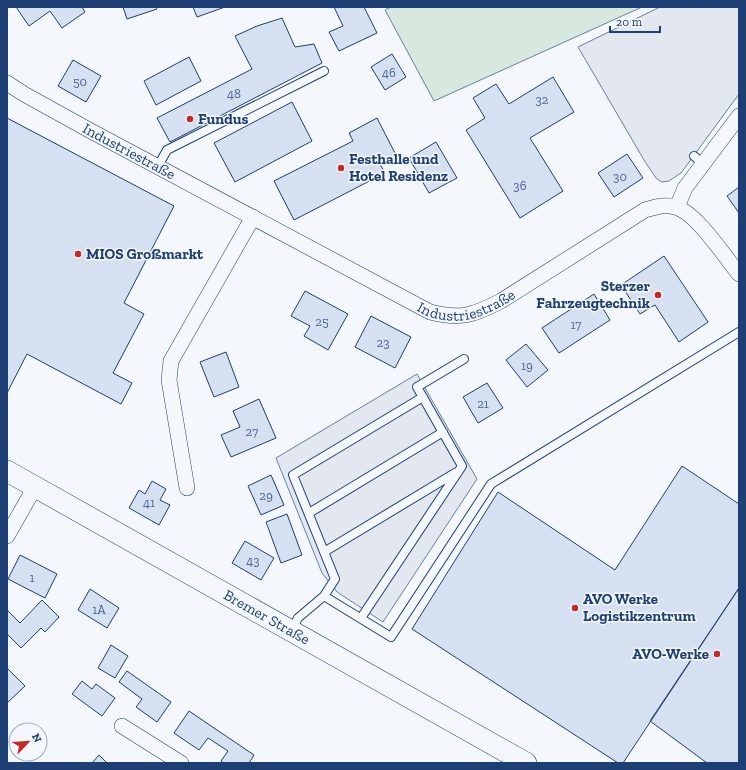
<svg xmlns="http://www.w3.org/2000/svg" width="746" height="770" viewBox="0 0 746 770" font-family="'Zilla Slab',serif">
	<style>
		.grass { fill: #d7e8df; stroke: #687fa3 }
		.parking { fill: #e3e8f0; stroke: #687fa3 }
		.building { fill: #d5e0f0; stroke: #1d3f73 }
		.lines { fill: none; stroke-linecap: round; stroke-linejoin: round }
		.lane-casing { stroke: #1d3f73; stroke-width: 10 }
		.street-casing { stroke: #1d3f73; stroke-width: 16 }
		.secondary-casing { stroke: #1d3f73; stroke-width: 22 }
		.lane { stroke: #f4f7fb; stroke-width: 8 }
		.street { stroke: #f4f7fb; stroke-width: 15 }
		.secondary { stroke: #f4f7fb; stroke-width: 21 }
		.poi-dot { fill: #c62828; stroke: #f4f7fb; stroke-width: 1.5 }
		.labels { text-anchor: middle; stroke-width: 3; stroke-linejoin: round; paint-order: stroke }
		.number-label { font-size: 13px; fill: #4b6792 }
		.poi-label { font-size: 15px; font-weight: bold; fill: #1d3f73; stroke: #f4f7fb; text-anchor: start }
		.street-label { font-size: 15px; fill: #1d3f73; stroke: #f4f7fb }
	</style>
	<rect width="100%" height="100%" fill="#f4f7fb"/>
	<path class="grass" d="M 391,7 L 642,7 L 434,101 L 385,10 Z"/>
	<path class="parking" d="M 660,7 L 739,7 L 739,94 L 681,173 L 669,181 L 662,182 L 656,178 L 644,160 L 578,47 Z
		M 417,374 L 477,479 L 383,622 L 337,592 L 322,573 L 276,458 Z"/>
	<path class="building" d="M 16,7 L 82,7 L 85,12 L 62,28 L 50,11 L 29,26 Z
		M 123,7 L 156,7 L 157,9 L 127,19 Z
		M 193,7 L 225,7 L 197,17 Z
		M 334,7 L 364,7 L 377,33 L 339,51 L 329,32 L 343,26 Z
		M 282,18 L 295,47 L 314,44 L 322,63 L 170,142 L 157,118 L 252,69 L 235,36 L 257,26 Z
		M 392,54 L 406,77 L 385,90 L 371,67 Z
		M 189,57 L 201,81 L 156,105 L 144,81 Z
		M 73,60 L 101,76 L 86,102 L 58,86 Z
		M 553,77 L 574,112 L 530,138 L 563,191 L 520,218 L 466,130 L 485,118 L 473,98 L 496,84 L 509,104 Z
		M 292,102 L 312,141 L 235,182 L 214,143 Z
		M 7,118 L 174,206 L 124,303 L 144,314 L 113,373 L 132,383 L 121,404 L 27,354 L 7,393 Z
		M 377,118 L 396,155 L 380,164 L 385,173 L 294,220 L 274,181 L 353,141 L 349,133 Z
		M 436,142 L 457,178 L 429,193 L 409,158 Z
		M 627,154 L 643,178 L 614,197 L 598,173 Z
		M 739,187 L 739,213 L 727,196 Z
		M 664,256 L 708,322 L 679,342 L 655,305 L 640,314 L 621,285 Z
		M 305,291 L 348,314 L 328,350 L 304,336 L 310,326 L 291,316 Z
		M 594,294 L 610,320 L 559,353 L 542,328 Z
		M 371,316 L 411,337 L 395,368 L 355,347 Z
		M 526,344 L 548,370 L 527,387 L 506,360 Z
		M 226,352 L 239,387 L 214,397 L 200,362 Z
		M 487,383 L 503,408 L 478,423 L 463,397 Z
		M 259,399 L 276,438 L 231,457 L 221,435 L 240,427 L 233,411 Z
		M 682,466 L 739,504 L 739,588 L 623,763 L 618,763 L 412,629 L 498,492 L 615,570 Z
		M 271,475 L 284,505 L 261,515 L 248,486 Z
		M 152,481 L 166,489 L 160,500 L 170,505 L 159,525 L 129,508 L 139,490 L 145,494 Z
		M 287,514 L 302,555 L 281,563 L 266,522 Z
		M 245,541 L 274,558 L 261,580 L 232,563 Z
		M 20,555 L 57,574 L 45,598 L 8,579 Z
		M 739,588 L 739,763 L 707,763 L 650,721 Z
		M 90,589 L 119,608 L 107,628 L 78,610 Z
		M 42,600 L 59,617 L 45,632 L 41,628 L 21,648 L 7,634 L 7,610 L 20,623 Z
		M 111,645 L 128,656 L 115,678 L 98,668 Z
		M 8,669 L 25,686 L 7,703 L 7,670 Z
		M 127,671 L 171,702 L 157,722 L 136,707 L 142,699 L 119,682 Z
		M 82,681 L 92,689 L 96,684 L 115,698 L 102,716 L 72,694 Z
		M 189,711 L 254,755 L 249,763 L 224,763 L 221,761 L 228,751 L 208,738 L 199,750 L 174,733 Z
		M 99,755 L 107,763 L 92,763 Z"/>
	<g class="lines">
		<defs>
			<path id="lane" d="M 694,156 L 703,164
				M 158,166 L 167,150 L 324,71
				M 309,513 L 443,432
				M 324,552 L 455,473
				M 324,596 L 335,579 L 293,475 L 423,397
				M 361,618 L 462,466 L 417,387 L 464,359
				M 291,631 L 298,618 L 324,596 L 391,637 L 491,484 L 739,332"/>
			<g id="street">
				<path id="s1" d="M 7,83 L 24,94 L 89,130 L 430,312 C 461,320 474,315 501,301 L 645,210 C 656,207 664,204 675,207 C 696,212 725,257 739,274"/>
				<path d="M 677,207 L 685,188 L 739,116"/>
				<path d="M 187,488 L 169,380 L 171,361 L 253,217"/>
				<path d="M 7,536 L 35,487"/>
				<path d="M 122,726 L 181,763"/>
			</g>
			<g id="secondary">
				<path id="s2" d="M 7,471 L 526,763"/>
			</g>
		</defs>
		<use href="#lane" class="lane-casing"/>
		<use href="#street" class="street-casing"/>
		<use href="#secondary" class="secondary-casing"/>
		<use href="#lane" class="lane"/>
		<use href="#street" class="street"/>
		<use href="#secondary" class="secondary"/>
	</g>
	<g class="poi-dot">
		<circle cx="190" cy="119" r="4"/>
		<circle cx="341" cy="168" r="4"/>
		<circle cx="78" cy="254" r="4"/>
		<circle cx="658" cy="295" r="4"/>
		<circle cx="575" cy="608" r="4"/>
		<circle cx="717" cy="654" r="4"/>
	</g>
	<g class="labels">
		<g class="number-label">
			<text x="389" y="77">46</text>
			<text x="80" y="86">50</text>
			<text x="234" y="98">48</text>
			<text x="542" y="104">32</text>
			<text x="620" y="181">30</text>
			<text x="520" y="190">36</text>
			<text x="322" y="326">25</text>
			<text x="576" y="329">17</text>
			<text x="383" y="347">23</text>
			<text x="527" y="370">19</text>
			<text x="483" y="408">21</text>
			<text x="252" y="436">27</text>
			<text x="266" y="500">29</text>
			<text x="149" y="507">41</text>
			<text x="253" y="565">43</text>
			<text x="32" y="582">1</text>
			<text x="99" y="614">1A</text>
		</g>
		<g class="poi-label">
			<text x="198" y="124">Fundus</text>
			<text x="349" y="164">Festhalle und<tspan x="349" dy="17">Hotel Residenz</tspan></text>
			<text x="86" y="259">MIOS Großmarkt</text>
			<text x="650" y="291" text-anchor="end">Sterzer<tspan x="650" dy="17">Fahrzeugtechnik</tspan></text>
			<text x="583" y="604">AVO Werke<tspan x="583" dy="17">Logistikzentrum</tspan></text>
			<text x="709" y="659" text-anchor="end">AVO-Werke</text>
		</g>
		<g class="street-label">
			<text dy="5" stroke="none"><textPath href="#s1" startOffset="140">Industriestraße</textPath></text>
			<text dy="5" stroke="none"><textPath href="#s1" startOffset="519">Industriestraße</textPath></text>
			<text dy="5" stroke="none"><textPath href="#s2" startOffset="298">Bremer Straße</textPath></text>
		</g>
	</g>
	<rect width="746" height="770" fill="none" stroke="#1d3f73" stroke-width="16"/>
	<g transform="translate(28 742) rotate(65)"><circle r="19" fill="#f4f7fb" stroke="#9eadc5"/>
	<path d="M0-3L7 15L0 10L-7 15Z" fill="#c62828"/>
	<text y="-6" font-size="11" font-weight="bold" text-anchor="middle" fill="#1d3f73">N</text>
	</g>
	<path d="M610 26v6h50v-6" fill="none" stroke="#1d3f73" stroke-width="2"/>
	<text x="616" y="26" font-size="12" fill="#1d3f73" stroke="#f4f7fb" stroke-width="3" paint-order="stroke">20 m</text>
</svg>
